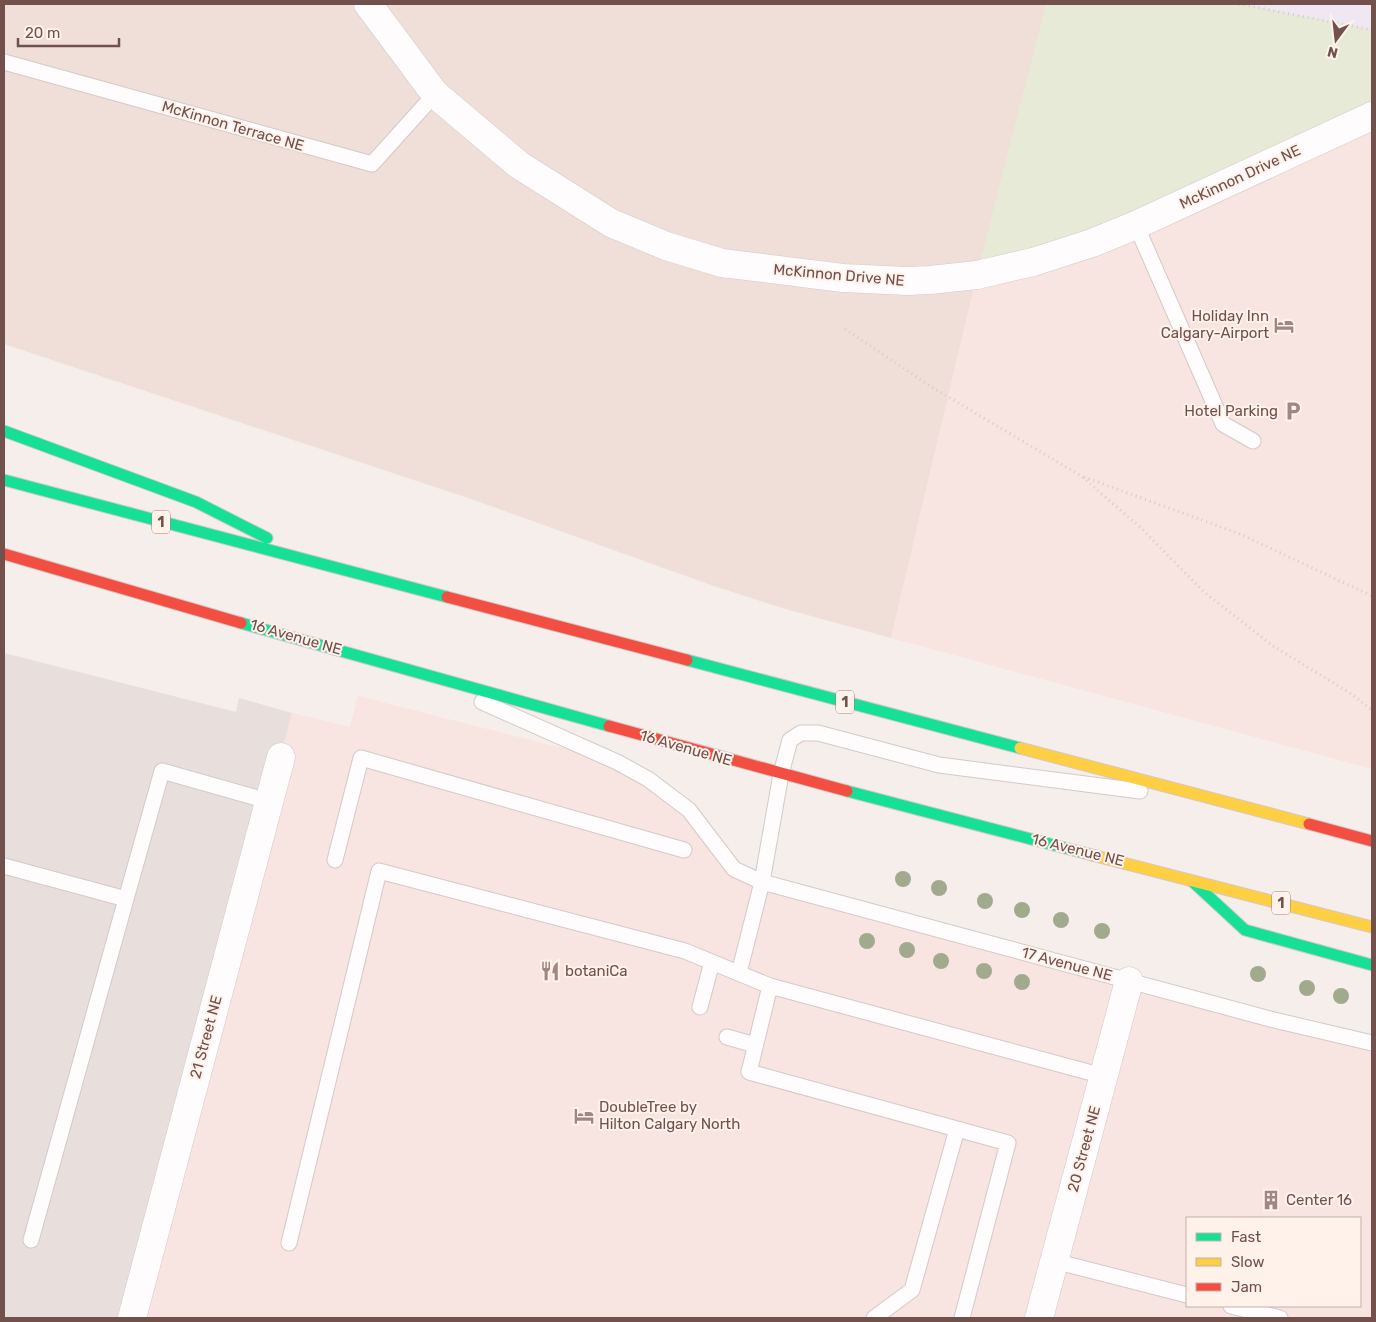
<svg xmlns="http://www.w3.org/2000/svg" width="1376" height="1322" viewBox="0 0 1376 1322" font-family="Rubik,sans-serif">
	<style>
		.residential { fill: #efdfd8 }
		.commercial { fill: #f8e4e1; fill-rule: evenodd }
		.industrial { fill: #e8dedb }
		.education { fill: #efe7f1 }
		.green { fill: #e7ead6 }
		.lines { fill: none; stroke-linecap: round; stroke-linejoin: round }
		.lane-casing { stroke: #d4cac7; stroke-width: 17 }
		.street-casing { stroke: #d4cac7; stroke-width: 29 }
		.fast-casing { stroke: #d5c8c6; stroke-width: 13 }
		.slow-casing { stroke: #d5c8c6; stroke-width: 13 }
		.jam-casing { stroke: #d5c8c6; stroke-width: 13 }
		.path { stroke: #d7cccb; stroke-width: 3; stroke-dasharray: 1 4; stroke-linecap: butt }
		.lane { stroke: #fefcfc; stroke-width: 15 }
		.street { stroke: #fefcfc; stroke-width: 28 }
		.fast { stroke: #16e098; stroke-width: 11 }
		.slow { stroke: #ffcf43; stroke-width: 11 }
		.jam { stroke: #f24e42; stroke-width: 11 }
		.tree { fill: #a1aa8d }
		.labels { text-anchor: middle; stroke-width: 4; stroke-linejoin: round; paint-order: stroke }
		.shield { fill: #fef2eb; stroke: #9c817c; stroke-width: 1 }
		.shield-label { font-size: 14px; font-weight: bold; fill: #72504c }
		.street-label { font-size: 15px; fill: #72504c; stroke: #fef2eb }
		.poi-label { font-size: 15px; fill: #72504c; stroke: #fef2eb; text-anchor: start }
	</style>
	<rect width="100%" height="100%" fill="#f6eeea"/>
	<path class="residential" d="M 4,4 L 1372,4 L 1372,116 L 977,275 L 891,638 L 782,608 L 708,584 L 474,500 L 4,344 Z"/>
	<path class="commercial" d="M 1372,116 L 1372,769 L 891,638 L 977,275 Z
		M 358,696 L 617,762 L 670,795 L 734,869 L 1372,1043 L 1372,1318 L 132,1318 L 292,713 L 350,727 ZM 1187,1218 L 1360,1218 L 1360,1306 L 1187,1306 Z"/>
	<path class="industrial" d="M 4,653 L 236,712 L 239,698 L 292,713 L 132,1318 L 4,1318 Z"/>
	<path class="education" d="M 1239,4 L 1372,4 L 1372,30 Z"/>
	<path class="green" d="M 1046,4 L 1239,4 L 1372,30 L 1372,116 L 977,275 Z"/>
	<g class="lines">
		<defs>
			<path id="lane" d="M 4,62 L 372,164 L 435,94
				M 1136,225 L 1223,424 L 1253,441
				M 482,702 L 617,762 L 648,779 L 689,810 L 734,869 L 762,882 L 1274,1020 L 1372,1043
				M 335,860 L 361,758 L 684,850
				M 4,866 L 126,899 L 162,771 L 268,801
				M 739,973 L 762,882 L 781,774 L 790,740 L 801,733 L 818,733 L 939,765 L 1140,791
				M 770,986 L 749,1072 L 1008,1143 L 962,1318
				M 700,1007 L 712,962
				M 727,1037 L 755,1045
				M 31,1240 L 126,899
				M 289,1243 L 379,871 L 685,951 L 770,986 L 1103,1076
				M 1054,1261 L 1187,1295
				M 1231,1306 L 1280,1318
				M 874,1318 L 912,1290 L 957,1129"/>
			<path id="street" d="M 368,4 L 435,94 L 519,165 L 611,223 L 666,246 L 722,263 L 843,278 L 907,281 L 930,280 L 977,275 L 1033,262 L 1092,243 L 1136,225 L 1372,116
				M 132,1318 L 281,757
				M 1039,1318 L 1129,981"/>
			<path id="fast" d="M 4,431 L 196,502 L 267,538
				M 4,480 L 447,597
				M 241,623 L 609,726
				M 687,660 L 1020,748
				M 847,791 L 1092,855
				M 1193,882 L 1245,930 L 1372,965"/>
			<path id="slow" d="M 1020,748 L 1309,824
				M 1092,855 L 1372,927"/>
			<path id="jam" d="M 4,554 L 241,623
				M 447,597 L 687,660
				M 609,726 L 847,791
				M 1309,824 L 1372,841"/>
		</defs>
		<use href="#lane" class="lane-casing"/>
		<use href="#street" class="street-casing"/>
		<use href="#fast" class="fast-casing"/>
		<use href="#slow" class="slow-casing"/>
		<use href="#jam" class="jam-casing"/>
		<path class="path" d="M 1239,4 L 1372,30
			M 845,329 L 930,386 L 1081,476 L 1141,528 L 1204,592 L 1273,646 L 1350,693 L 1372,710
			M 1084,477 L 1240,534 L 1372,596"/>
		<use href="#lane" class="lane"/>
		<use href="#street" class="street"/>
		<use href="#fast" class="fast"/>
		<use href="#slow" class="slow"/>
		<use href="#jam" class="jam"/>
	</g>
	<g class="tree">
		<circle cx="903" cy="879" r="8"/>
		<circle cx="939" cy="888" r="8"/>
		<circle cx="985" cy="901" r="8"/>
		<circle cx="1022" cy="910" r="8"/>
		<circle cx="1061" cy="920" r="8"/>
		<circle cx="1102" cy="931" r="8"/>
		<circle cx="867" cy="941" r="8"/>
		<circle cx="907" cy="950" r="8"/>
		<circle cx="941" cy="961" r="8"/>
		<circle cx="984" cy="971" r="8"/>
		<circle cx="1258" cy="974" r="8"/>
		<circle cx="1022" cy="982" r="8"/>
		<circle cx="1307" cy="988" r="8"/>
		<circle cx="1341" cy="996" r="8"/>
	</g>
	<defs>
		<symbol id="hotel-bare" viewBox="-9 -9 18 18"><path d="M-6-4.5h1.5V1H6V5H4.5V3h-9V5H-6ZM-4 0a1.8 1.8 0 1 1 3.6 0ZM.5 0V-2.5h3Q6-2.5 6 0Z" fill="#a08783" stroke="#fef2eb" stroke-width="2.5" paint-order="stroke"/></symbol>
		<symbol id="parking-bare" viewBox="-9 -9 18 18"><path d="M-3.5-5.5H1a3.5 3.5 0 0 1 0 7H-1V5.5H-3.5ZM-1-3.4V-.6H.8a1.4 1.4 0 0 0 0-2.8Z" fill="#a08783" stroke="#fef2eb" stroke-width="2.5" paint-order="stroke"/></symbol>
		<symbol id="restaurant-bare" viewBox="-9 -9 18 18"><path d="M-5-6h1v4h1v-4h1v4h1v-4h1v5L-1.5 .5V6h-2V.5L-5-1ZM5-6V6H3V1.5H1.5Q1.5-4 5-6Z" fill="#a08783" stroke="#fef2eb" stroke-width="2.5" paint-order="stroke"/></symbol>
		<symbol id="building-bare" viewBox="-9 -9 18 18"><path d="M-4-6H4V6H1V3H-1V6H-4ZM-2.5-4.3h1.7v1.8h-1.7ZM.8-4.3h1.7v1.8H.8ZM-2.5-1h1.7V.8h-1.7ZM.8-1h1.7V.8H.8Z" fill="#a08783" stroke="#fef2eb" stroke-width="2.5" paint-order="stroke"/></symbol>
	</defs>
	<g fill-rule="evenodd">
		<use href="#hotel-bare" x="1270" y="311" width="28" height="28"/>
		<use href="#parking-bare" x="1279" y="397" width="28" height="28"/>
		<use href="#restaurant-bare" x="536" y="957" width="28" height="28"/>
		<use href="#hotel-bare" x="570" y="1102" width="28" height="28"/>
		<use href="#building-bare" x="1257" y="1186" width="28" height="28"/>
	</g>
	<g class="labels">
		<g class="shield">
			<rect x="152" y="510.5" width="18" height="23" rx="4"/>
			<rect x="836" y="690.5" width="18" height="23" rx="4"/>
			<rect x="1272" y="891.5" width="18" height="23" rx="4"/>
		</g>
		<g class="shield-label">
			<text x="161" y="527">1</text>
			<text x="845" y="707">1</text>
			<text x="1281" y="908">1</text>
		</g>
		<g class="street-label">
			<text transform="translate(233 126) rotate(16)" y="5">McKinnon Terrace NE</text>
			<text transform="translate(1240 177) rotate(-25)" y="5">McKinnon Drive NE</text>
			<text transform="translate(839 275) rotate(5)" y="5">McKinnon Drive NE</text>
			<text transform="translate(296 637) rotate(16)" y="5">16 Avenue NE</text>
			<text transform="translate(686 748) rotate(16)" y="5">16 Avenue NE</text>
			<text transform="translate(1078 850) rotate(14)" y="5">16 Avenue NE</text>
			<text transform="translate(1067 964) rotate(15)" y="5">17 Avenue NE</text>
			<text transform="translate(206 1037) rotate(-75)" y="5">21 Street NE</text>
			<text transform="translate(1084 1149) rotate(-75)" y="5">20 Street NE</text>
		</g>
		<g class="poi-label">
			<text x="1269" y="321" text-anchor="end">Holiday Inn<tspan x="1269" dy="17">Calgary-Airport</tspan></text>
			<text x="1278" y="416" text-anchor="end">Hotel Parking</text>
			<text x="565" y="976">botaniCa</text>
			<text x="599" y="1112">DoubleTree by<tspan x="599" dy="17">Hilton Calgary North</tspan></text>
			<text x="1286" y="1205">Center 16</text>
		</g>
	</g>
	<rect width="1376" height="1322" fill="none" stroke="#72504c" stroke-width="10"/>
	<rect x="1186" y="1217" width="175" height="90" fill="#fef2eb" stroke="#c6b1ab"/>
	<rect x="1196" y="1233" width="25" height="8" fill="#16e098" stroke="#c6b1ab"/>
	<text x="1231" y="1242" font-size="15" fill="#72504c">Fast</text>
	<rect x="1196" y="1258" width="25" height="8" fill="#ffcf43" stroke="#c6b1ab"/>
	<text x="1231" y="1267" font-size="15" fill="#72504c">Slow</text>
	<rect x="1196" y="1283" width="25" height="8" fill="#f24e42" stroke="#c6b1ab"/>
	<text x="1231" y="1292" font-size="15" fill="#72504c">Jam</text>
	<g transform="translate(1336 40) rotate(195)" stroke="#fef2eb" stroke-width="4" paint-order="stroke">
	<path d="M0-4L9 19L0 12L-9 19Z" fill="#72504c"/>
	<text y="-8" font-size="14" font-weight="bold" text-anchor="middle" fill="#72504c">N</text>
	</g>
	<path d="M18 38v8h101v-8" fill="none" stroke="#72504c" stroke-width="2.5"/>
	<text x="25" y="38" font-size="15" fill="#72504c" stroke="#fef2eb" stroke-width="4" paint-order="stroke">20 m</text>
</svg>
